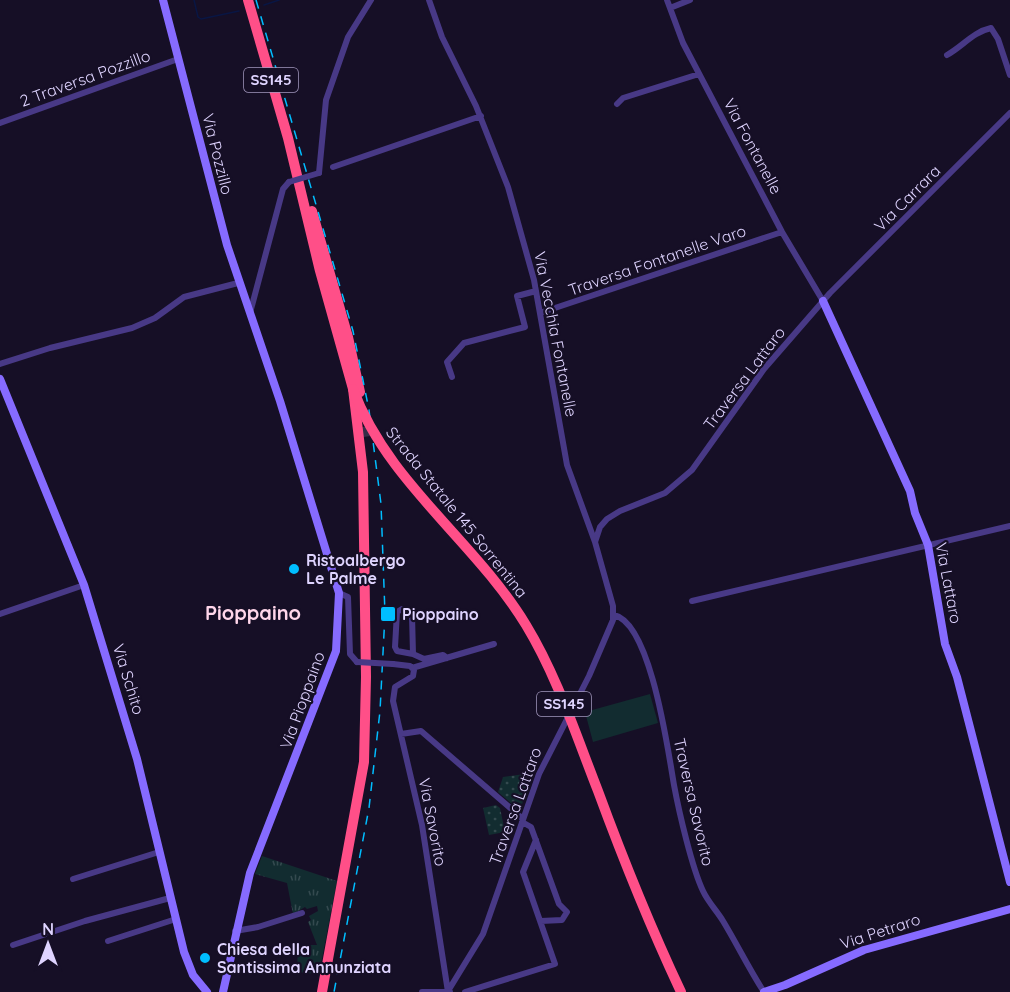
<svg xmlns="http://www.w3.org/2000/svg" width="1010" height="992" viewBox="0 0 1010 992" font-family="Quicksand,sans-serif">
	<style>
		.grass { fill: url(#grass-tufts) }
		.park { fill: url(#park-dots) }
		.pitch { fill: #122c30 }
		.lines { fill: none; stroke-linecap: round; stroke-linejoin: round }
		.stream { stroke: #091644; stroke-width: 1.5 }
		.highway-tunnel { stroke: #342d47; stroke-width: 10; stroke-dasharray: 10 5; stroke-linecap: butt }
		.street { stroke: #483986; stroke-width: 6 }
		.secondary { stroke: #866bff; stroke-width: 8 }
		.highway { stroke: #ff4f88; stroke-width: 10 }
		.rail { stroke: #00beff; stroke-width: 1.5; stroke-dasharray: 9 8; stroke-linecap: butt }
		.street-bridge { stroke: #483986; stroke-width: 6 }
		.highway-bridge { stroke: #ff4f88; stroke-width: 10 }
		.poi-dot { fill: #00beff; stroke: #160f26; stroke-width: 2 }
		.labels { text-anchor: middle; stroke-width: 4.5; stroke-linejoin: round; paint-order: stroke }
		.shield { fill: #160f26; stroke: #a399be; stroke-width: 1.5 }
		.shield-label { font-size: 15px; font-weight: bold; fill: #dfd4ff }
		.street-label { font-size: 16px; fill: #dfd4ff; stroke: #160f26 }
		.poi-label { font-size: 16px; font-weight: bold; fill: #dfd4ff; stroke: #160f26; text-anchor: start }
		.quarter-label { font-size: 20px; font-weight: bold; fill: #ffd6ea; stroke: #160f26 }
	</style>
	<defs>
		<pattern id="grass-tufts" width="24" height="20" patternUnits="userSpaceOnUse" patternTransform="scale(1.5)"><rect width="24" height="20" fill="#122c30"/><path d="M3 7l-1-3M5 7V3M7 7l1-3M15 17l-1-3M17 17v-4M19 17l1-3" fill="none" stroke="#344a4f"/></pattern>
		<pattern id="park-dots" width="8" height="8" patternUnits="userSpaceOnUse" patternTransform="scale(1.5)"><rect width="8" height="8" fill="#122c30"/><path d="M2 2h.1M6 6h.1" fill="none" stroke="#344a4f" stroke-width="1.8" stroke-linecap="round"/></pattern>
	</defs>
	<rect width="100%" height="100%" fill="#160f26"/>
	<path class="grass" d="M 262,856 L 337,881 L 319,974 L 297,972 L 298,945 L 317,945 L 308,922 L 311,920 L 309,916 L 318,911 L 317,906 L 307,909 L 305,907 L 293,914 L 287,883 L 255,874 Z"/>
	<path class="park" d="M 533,773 L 520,810 L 519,810 L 498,792 L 503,777 Z
		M 496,805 L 500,808 L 505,832 L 489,835 L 483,808 Z"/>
	<path class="pitch" d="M 650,694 L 658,723 L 593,742 L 585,712 Z"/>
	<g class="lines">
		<path class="stream" d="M 194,0 L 198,17 L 201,19 L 239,11
			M 264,5 L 279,0"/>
		<path class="highway-tunnel" d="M 362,412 L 366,441"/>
		<path class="street" d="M 429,0 L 442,37 L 476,106 L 508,187 L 534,280 L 567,465 L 595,542
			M 667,0 L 683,43 L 782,232 L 823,301
			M 670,8 L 690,0
			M 947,55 C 963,46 973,32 991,28 L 998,39 L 1010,75
			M 617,104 L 623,98 L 699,74
			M 0,123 L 178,59
			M 333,167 L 481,116
			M 319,173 L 326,100 L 348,37 L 371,0
			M 250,313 L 283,189 L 289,182
			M 540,313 L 782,232
			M 0,364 L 50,348 L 132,328 L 155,318 L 184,297 L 238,283
			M 452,377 L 447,362 L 464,343 L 525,327 L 517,296 L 536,291
			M 339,593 L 348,597 L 350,654 L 357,662
			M 692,601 L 1010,526
			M 0,614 L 84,585
			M 614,615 C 651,623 668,751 674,785 C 679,812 692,868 703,891 C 708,902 717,911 723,921 C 737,944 749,969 764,992
			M 413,654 L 397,651 L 395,647 L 397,612 L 402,609 L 409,610 L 412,615 L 413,654 L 424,659 L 443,655 L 447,658
			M 393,664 L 410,666 L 414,670 L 413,676 L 395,687 L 393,701 L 422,825 L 448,992
			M 412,668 L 494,644
			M 401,734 L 421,731 L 523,819
			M 522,822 L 531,827 L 559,904 L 567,912 L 562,920 L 541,921
			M 73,879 L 159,852
			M 235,931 L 258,927 L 302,913
			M 108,941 L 176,919
			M 13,945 L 85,921 L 170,898
			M 448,991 L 483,934 L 539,774 L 589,676 L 613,620 L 613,606 L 595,542 L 600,527 L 607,519 L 620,511 L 665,493 L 692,470 L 764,369 L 830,293 L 1010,113
			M 422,992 L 450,992
			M 465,992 L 555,964 L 523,872 L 536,840"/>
		<path class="secondary" d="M 163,0 L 227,245 L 280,401 L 339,593 L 336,651 L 250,873 L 223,992
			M 823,301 L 910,491 L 915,513 L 928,545 L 945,644 L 957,677 L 1010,882
			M 0,379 L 84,585 L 137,759 L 184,952 L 193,975 L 207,992
			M 764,992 L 785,985 L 864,950 L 1010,909"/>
		<path class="highway" d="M 248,0 L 288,138 L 320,271 L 353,389 L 363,472 L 366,677 L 364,762 L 322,992
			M 312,211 L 348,337 L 360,392"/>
		<path class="rail" d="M 256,0 L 353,331 L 369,410 L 381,504 L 385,614 L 380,711 L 369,808 L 334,992"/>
		<path class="street-bridge" d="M 289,182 L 319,173
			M 357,662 L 393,664"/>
		<path class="highway-bridge" d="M 353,389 C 387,482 475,541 526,625 C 557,676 576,735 598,791 C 623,859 650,926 681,992"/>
	</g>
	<g class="poi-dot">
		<circle cx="294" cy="569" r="6"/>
		<rect x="380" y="606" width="16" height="16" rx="3"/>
		<circle cx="205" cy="958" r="6"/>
	</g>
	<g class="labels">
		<g class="shield">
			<rect x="244" y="68" width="54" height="24" rx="4.5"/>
			<rect x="537" y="692" width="54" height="24" rx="4.5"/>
		</g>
		<g class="shield-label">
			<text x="271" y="85">SS145</text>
			<text x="564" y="709">SS145</text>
		</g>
		<g class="street-label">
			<text transform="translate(85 78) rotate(-20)" y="6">2 Traversa Pozzillo</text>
			<text transform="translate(753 146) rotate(62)" y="6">Via Fontanelle</text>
			<text transform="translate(218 154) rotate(76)" y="6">Via Pozzillo</text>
			<text transform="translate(907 198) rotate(-45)" y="6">Via Carrara</text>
			<text transform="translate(657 260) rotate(-19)" y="6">Traversa Fontanelle Varo</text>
			<text transform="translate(556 334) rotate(79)" y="6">Via Vecchia Fontanelle</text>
			<text transform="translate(744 378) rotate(-53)" y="6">Traversa Lattaro</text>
			<text transform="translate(457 512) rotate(51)" y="6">Strada Statale 145 Sorrentina</text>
			<text transform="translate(949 583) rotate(79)" y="6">Via Lattaro</text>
			<text transform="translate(129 679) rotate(73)" y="6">Via Schito</text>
			<text transform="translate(302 700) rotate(-70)" y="6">Via Pioppaino</text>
			<text transform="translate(694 802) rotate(77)" y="6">Traversa Savorito</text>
			<text transform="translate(515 806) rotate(-70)" y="6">Traversa Lattaro</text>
			<text transform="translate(433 822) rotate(79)" y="6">Via Savorito</text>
			<text transform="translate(880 931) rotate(-18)" y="6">Via Petraro</text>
		</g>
		<g class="poi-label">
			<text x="306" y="566">Ristoalbergo<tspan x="306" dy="18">Le Palme</tspan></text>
			<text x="402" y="620">Pioppaino</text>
			<text x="217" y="955">Chiesa della<tspan x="217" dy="18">Santissima Annunziata</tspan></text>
		</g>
		<g class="quarter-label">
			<text x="253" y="620">Pioppaino</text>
		</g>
	</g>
	<g transform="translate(48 944)" stroke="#160f26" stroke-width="4.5" paint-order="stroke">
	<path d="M0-4.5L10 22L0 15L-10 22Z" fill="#dfd4ff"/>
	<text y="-9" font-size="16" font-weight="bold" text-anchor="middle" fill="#dfd4ff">N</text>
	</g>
</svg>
